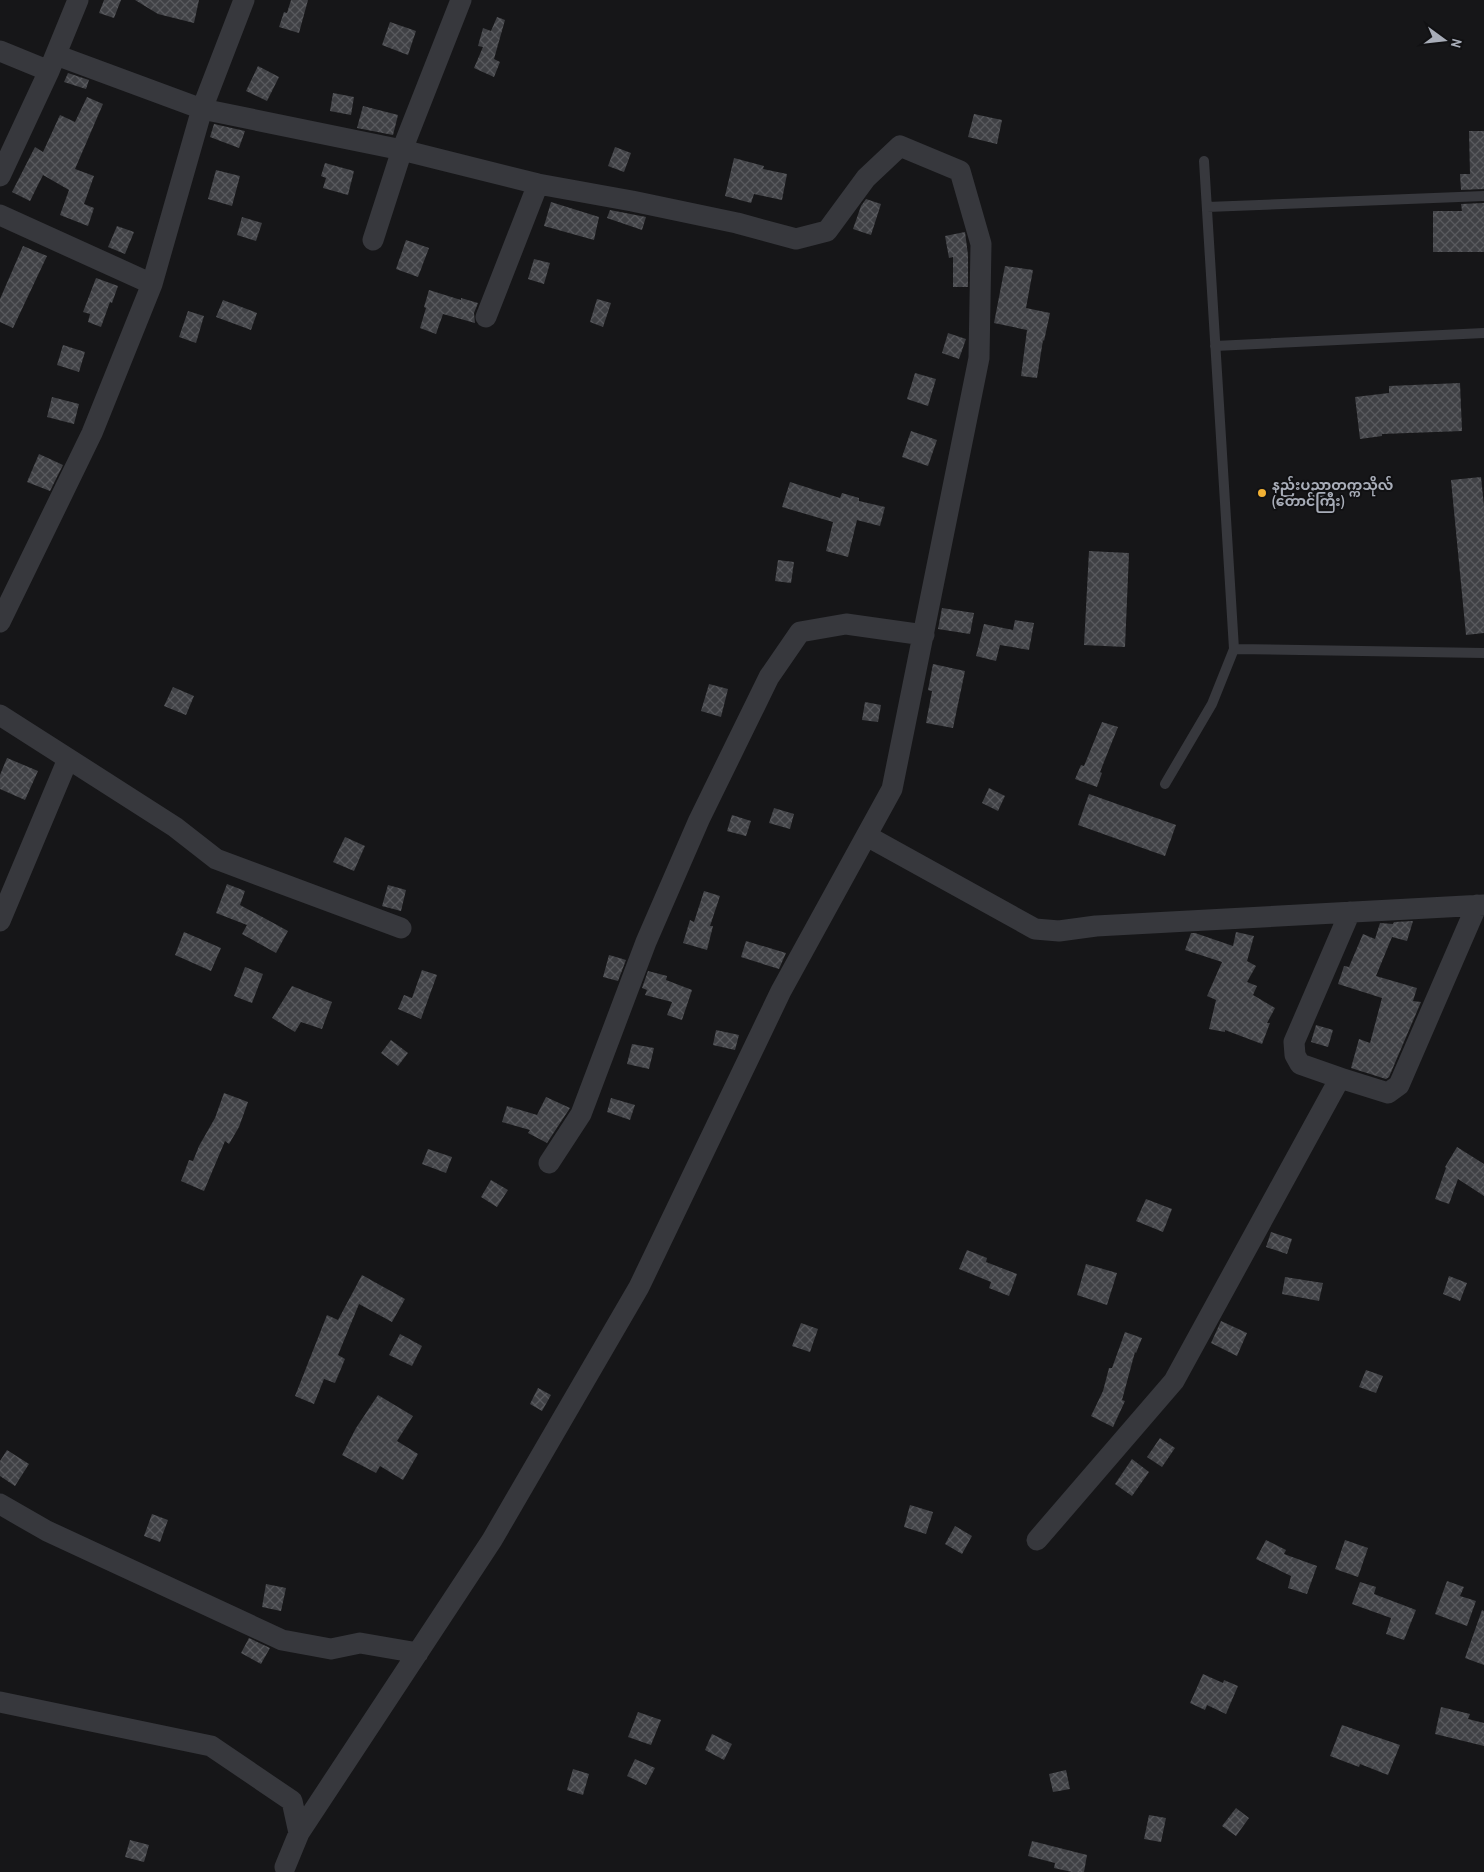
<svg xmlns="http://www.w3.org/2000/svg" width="1484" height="1872" viewBox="0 0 1484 1872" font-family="'Archivo Narrow','Noto Sans Myanmar',sans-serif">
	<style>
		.building { fill: url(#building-cross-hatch) }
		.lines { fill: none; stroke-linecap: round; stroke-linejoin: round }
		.lane { stroke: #37383d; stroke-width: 10 }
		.street { stroke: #37383d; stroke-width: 21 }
		.poi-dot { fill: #f2b134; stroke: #111113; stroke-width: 2 }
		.labels { text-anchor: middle; stroke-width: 4; stroke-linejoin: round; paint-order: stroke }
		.poi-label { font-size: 14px; font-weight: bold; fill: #a8adb8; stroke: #111113; text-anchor: start }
	</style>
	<defs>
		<pattern id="building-cross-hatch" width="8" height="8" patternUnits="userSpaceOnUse" patternTransform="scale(1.25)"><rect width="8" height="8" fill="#404145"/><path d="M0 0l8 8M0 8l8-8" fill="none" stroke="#595a5e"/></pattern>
	</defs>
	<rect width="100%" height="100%" fill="#161618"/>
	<path class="building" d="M 104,0 L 121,0 L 114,18 L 99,13 Z
		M 135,0 L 199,0 L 194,23 L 158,14 Z
		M 291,0 L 308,0 L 299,33 L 279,27 L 284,12 L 287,13 Z
		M 497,17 L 505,20 L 494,59 L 500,62 L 494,77 L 474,68 L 483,47 L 478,46 L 483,28 L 491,31 Z
		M 390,22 L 416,31 L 408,55 L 382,45 Z
		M 258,66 L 279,77 L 267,101 L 246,91 Z
		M 68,73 L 89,80 L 86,89 L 64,82 Z
		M 333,93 L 354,97 L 351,115 L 330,111 Z
		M 87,97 L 103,104 L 75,169 L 94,176 L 84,204 L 94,208 L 88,226 L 60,215 L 69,190 L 43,175 L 30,201 L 12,192 L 35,147 L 43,152 L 60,115 L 75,122 Z
		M 363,106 L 398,115 L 393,135 L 357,128 Z
		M 974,114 L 1002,120 L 997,144 L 968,137 Z
		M 214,124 L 245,131 L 239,148 L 210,137 Z
		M 1469,131 L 1484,131 L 1484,189 L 1461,190 L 1460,174 L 1470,174 Z
		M 615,147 L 631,153 L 624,172 L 608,166 Z
		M 734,158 L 764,166 L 763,169 L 787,174 L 782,200 L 754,194 L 751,203 L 725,196 Z
		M 325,163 L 354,171 L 348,195 L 323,188 L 326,178 L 321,176 Z
		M 216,170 L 240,176 L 232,206 L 208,199 Z
		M 866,199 L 881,204 L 871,235 L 853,229 L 861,206 Z
		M 551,202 L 599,217 L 594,240 L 544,226 Z
		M 1484,203 L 1484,252 L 1433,252 L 1433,211 L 1462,211 L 1461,204 Z
		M 610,210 L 646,217 L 642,230 L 607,218 Z
		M 242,217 L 262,223 L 256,241 L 237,235 Z
		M 117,226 L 134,232 L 125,254 L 108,247 Z
		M 965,232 L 968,255 L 968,287 L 953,287 L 953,257 L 949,258 L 945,236 Z
		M 406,240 L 429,248 L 418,277 L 396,269 Z
		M 23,246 L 47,256 L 13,328 L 0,322 L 0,299 Z
		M 534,259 L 550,263 L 544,284 L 528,279 Z
		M 1005,266 L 1033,270 L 1026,308 L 1050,313 L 1044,341 L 1043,340 L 1037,378 L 1021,376 L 1027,330 L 994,323 Z
		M 96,278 L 118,286 L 112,303 L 110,302 L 101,327 L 88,322 L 90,314 L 83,312 Z
		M 429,290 L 461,300 L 461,298 L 478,303 L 474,313 L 475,323 L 443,314 L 436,334 L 420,328 L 426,308 L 424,307 Z
		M 597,299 L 611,303 L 603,327 L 590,322 Z
		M 223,300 L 257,313 L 251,330 L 216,317 Z
		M 188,311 L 204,316 L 196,343 L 179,337 Z
		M 948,333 L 966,339 L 959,359 L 942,353 Z
		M 63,345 L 85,352 L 79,372 L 57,365 Z
		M 915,373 L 936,379 L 928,406 L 907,399 Z
		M 1460,383 L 1462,431 L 1382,434 L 1382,436 L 1360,439 L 1355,397 L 1389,393 L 1389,386 Z
		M 52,397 L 79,404 L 74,424 L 47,417 Z
		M 911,431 L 937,440 L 928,466 L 902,457 Z
		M 39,454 L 63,465 L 50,491 L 27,482 Z
		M 1481,477 L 1484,506 L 1484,633 L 1466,635 L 1451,480 Z
		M 790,482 L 840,498 L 842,493 L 859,498 L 859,501 L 885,507 L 880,526 L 857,520 L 848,557 L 826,551 L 833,522 L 782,507 Z
		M 1089,551 L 1129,553 L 1125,647 L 1084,645 Z
		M 778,560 L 794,562 L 791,583 L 775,581 Z
		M 942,608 L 974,613 L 970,634 L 938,629 Z
		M 1015,620 L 1034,623 L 1029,650 L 1000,645 L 996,661 L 976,656 L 984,624 L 1013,630 Z
		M 933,664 L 965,671 L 953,728 L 926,723 L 932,691 L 928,690 Z
		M 709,684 L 728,689 L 721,717 L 701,711 Z
		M 173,687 L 194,696 L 186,715 L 164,706 Z
		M 865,702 L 881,705 L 878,722 L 862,720 Z
		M 1102,722 L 1118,727 L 1100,772 L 1102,773 L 1097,787 L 1075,779 L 1081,765 L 1084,766 Z
		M 7,758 L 38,771 L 25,800 L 0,789 L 0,775 Z
		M 989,788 L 1005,796 L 998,811 L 982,803 Z
		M 1089,794 L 1176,825 L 1165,856 L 1078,825 Z
		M 774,808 L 794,814 L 790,829 L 769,823 Z
		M 732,815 L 751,821 L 746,836 L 727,831 Z
		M 345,837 L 365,846 L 354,871 L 333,862 Z
		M 227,884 L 245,891 L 240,905 L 288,931 L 276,953 L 242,934 L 247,925 L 216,913 Z
		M 388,885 L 406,890 L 401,911 L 382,906 Z
		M 704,891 L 720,896 L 710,926 L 713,926 L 707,950 L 683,943 L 690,920 L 694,922 Z
		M 1413,921 L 1407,941 L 1392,937 L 1376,976 L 1417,988 L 1413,1001 L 1421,1002 L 1389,1077 L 1386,1079 L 1351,1068 L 1359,1039 L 1370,1043 L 1382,998 L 1338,984 L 1344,966 L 1349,967 L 1363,934 L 1375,939 L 1380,923 L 1393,924 L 1394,922 Z
		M 184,932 L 221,948 L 211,971 L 175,955 Z
		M 1236,932 L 1254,936 L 1247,961 L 1256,966 L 1247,982 L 1257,986 L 1253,995 L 1275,1008 L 1267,1023 L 1270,1023 L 1262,1044 L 1225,1030 L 1225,1032 L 1209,1029 L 1216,1000 L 1207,996 L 1222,962 L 1185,950 L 1191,933 L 1195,933 L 1233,946 Z
		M 746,941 L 786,953 L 779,969 L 741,957 Z
		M 609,955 L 626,960 L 618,981 L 603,977 Z
		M 245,967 L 263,974 L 252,1003 L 234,996 Z
		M 422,970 L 437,975 L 421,1019 L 398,1009 L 404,995 L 412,998 Z
		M 648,971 L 667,976 L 666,980 L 692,990 L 682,1020 L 667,1015 L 672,1002 L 645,995 L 647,990 L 642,988 Z
		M 292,986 L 332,1002 L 322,1029 L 301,1022 L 295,1032 L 272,1018 Z
		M 1316,1025 L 1333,1030 L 1328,1047 L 1311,1042 Z
		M 716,1030 L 739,1035 L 735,1050 L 713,1045 Z
		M 391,1040 L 408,1053 L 398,1066 L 381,1053 Z
		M 632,1044 L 654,1048 L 649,1069 L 627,1064 Z
		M 224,1093 L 248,1102 L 239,1127 L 229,1144 L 225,1141 L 204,1191 L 181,1181 L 189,1160 L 193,1161 L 199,1146 L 215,1118 Z
		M 546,1097 L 570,1108 L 547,1143 L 528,1133 L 530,1130 L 502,1122 L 507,1106 L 537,1115 Z
		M 611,1098 L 635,1105 L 630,1120 L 607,1112 Z
		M 1457,1147 L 1484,1164 L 1484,1196 L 1458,1179 L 1449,1204 L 1435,1199 L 1446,1168 L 1445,1167 Z
		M 428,1149 L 452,1157 L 446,1173 L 422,1164 Z
		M 491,1180 L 508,1190 L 497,1207 L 481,1197 Z
		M 1146,1199 L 1172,1209 L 1163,1232 L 1136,1221 Z
		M 1271,1232 L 1292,1239 L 1287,1254 L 1266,1247 Z
		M 967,1250 L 987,1258 L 986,1262 L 1017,1274 L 1009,1296 L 989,1288 L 991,1282 L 959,1269 Z
		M 1086,1264 L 1117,1273 L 1107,1305 L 1077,1295 Z
		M 362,1275 L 405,1299 L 392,1322 L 359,1304 L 338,1355 L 345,1359 L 335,1383 L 324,1379 L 314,1404 L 295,1396 L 327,1315 L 338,1320 Z
		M 1449,1276 L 1467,1283 L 1460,1301 L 1443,1294 Z
		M 1285,1277 L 1323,1283 L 1319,1301 L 1282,1294 Z
		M 1221,1321 L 1247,1333 L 1237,1356 L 1211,1343 Z
		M 801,1323 L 818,1329 L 810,1352 L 792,1346 Z
		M 1125,1332 L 1142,1338 L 1136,1353 L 1135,1352 L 1122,1400 L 1125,1401 L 1113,1427 L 1091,1416 L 1103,1391 L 1109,1368 L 1112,1368 Z
		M 400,1334 L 422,1346 L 412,1366 L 389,1355 Z
		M 1366,1370 L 1383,1376 L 1376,1393 L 1359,1387 Z
		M 538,1388 L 551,1395 L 542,1411 L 530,1404 Z
		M 378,1395 L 413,1416 L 397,1441 L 418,1454 L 403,1480 L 380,1466 L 376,1473 L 342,1455 L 356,1428 Z
		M 1160,1438 L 1175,1448 L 1162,1467 L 1147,1457 Z
		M 7,1450 L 29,1464 L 15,1486 L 0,1476 L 0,1461 Z
		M 1132,1459 L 1149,1472 L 1132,1496 L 1115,1484 Z
		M 910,1505 L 933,1512 L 926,1534 L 904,1527 Z
		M 152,1514 L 168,1520 L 160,1542 L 144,1536 Z
		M 955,1526 L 972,1536 L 962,1554 L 945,1544 Z
		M 1266,1540 L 1286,1550 L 1284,1554 L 1317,1566 L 1307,1594 L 1288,1588 L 1291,1576 L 1256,1559 Z
		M 1345,1540 L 1368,1548 L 1358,1577 L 1335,1569 Z
		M 1447,1581 L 1464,1587 L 1460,1596 L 1476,1601 L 1467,1626 L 1435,1614 Z
		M 1360,1582 L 1376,1587 L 1374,1594 L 1416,1610 L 1404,1640 L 1386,1634 L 1391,1618 L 1352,1604 Z
		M 266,1584 L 286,1588 L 281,1611 L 262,1607 Z
		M 1482,1610 L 1484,1611 L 1484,1665 L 1465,1658 Z
		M 249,1638 L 270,1648 L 261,1664 L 241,1653 Z
		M 1203,1674 L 1223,1683 L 1224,1680 L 1238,1686 L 1226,1714 L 1207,1705 L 1205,1710 L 1190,1703 Z
		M 1441,1707 L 1470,1714 L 1468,1719 L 1484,1723 L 1484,1746 L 1435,1734 Z
		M 638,1712 L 661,1720 L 651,1745 L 628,1737 Z
		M 1342,1725 L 1400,1745 L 1388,1775 L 1360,1764 L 1359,1767 L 1330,1756 Z
		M 712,1734 L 732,1744 L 724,1760 L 705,1750 Z
		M 635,1759 L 655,1768 L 646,1785 L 627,1776 Z
		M 573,1769 L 589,1774 L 583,1795 L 567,1790 Z
		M 1066,1770 L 1070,1789 L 1053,1792 L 1049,1774 Z
		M 1236,1808 L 1249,1818 L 1236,1836 L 1222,1826 Z
		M 1149,1815 L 1166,1818 L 1161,1842 L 1144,1839 Z
		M 130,1840 L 149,1845 L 144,1862 L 125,1857 Z
		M 1032,1841 L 1087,1855 L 1084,1872 L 1072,1872 L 1054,1868 L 1055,1863 L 1028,1856 Z"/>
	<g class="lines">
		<path class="lane" d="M 1207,207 L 1484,196
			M 1215,346 L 1484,333
			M 1234,649 L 1484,653
			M 1165,784 L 1212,704 L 1234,649 L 1204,161"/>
		<path class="street" d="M 0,51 L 49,71
			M 56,55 L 202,109 L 402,150 L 538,184 L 632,201 L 737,223 L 796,239 L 827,231 L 866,178 L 900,146 L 960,171 L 981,244 L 979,358 L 892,789 L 781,991 L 639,1287 L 492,1540 L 299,1833
			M 0,176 L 49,71 L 78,0
			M 0,215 L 152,284
			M 373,240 L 402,150 L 461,0
			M 486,317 L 538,184
			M 0,622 L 92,433 L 152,284 L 202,109 L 244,0
			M 0,715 L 175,827 L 216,859 L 401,928
			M 867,836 L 1035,929 L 1059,931 L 1096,926 L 1484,905
			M 0,921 L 68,759
			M 1340,1078 L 1388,1093 L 1399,1085 L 1477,905
			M 549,1163 L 581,1114 L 646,942 L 699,820 L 769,677 L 800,632 L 846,624 L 924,635
			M 0,1504 L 47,1531 L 282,1640 L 331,1649 L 360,1643 L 418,1653
			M 1037,1540 L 1174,1381 L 1340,1078 L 1300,1064 L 1295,1055 L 1294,1042 L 1350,912
			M 0,1702 L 211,1746 L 292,1801 L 299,1833 L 285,1867"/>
	</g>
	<circle class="poi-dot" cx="1262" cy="493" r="5"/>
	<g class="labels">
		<g class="poi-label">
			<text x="1272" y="490">နည်းပညာတက္ကသိုလ်<tspan x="1272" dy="16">(တောင်ကြီး)</tspan></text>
		</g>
	</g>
	<g transform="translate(1444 40) rotate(105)" stroke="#111113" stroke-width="4" paint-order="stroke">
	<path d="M0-4L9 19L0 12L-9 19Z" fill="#a8adb8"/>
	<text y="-8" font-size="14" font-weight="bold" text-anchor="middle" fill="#a8adb8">N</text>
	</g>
</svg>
